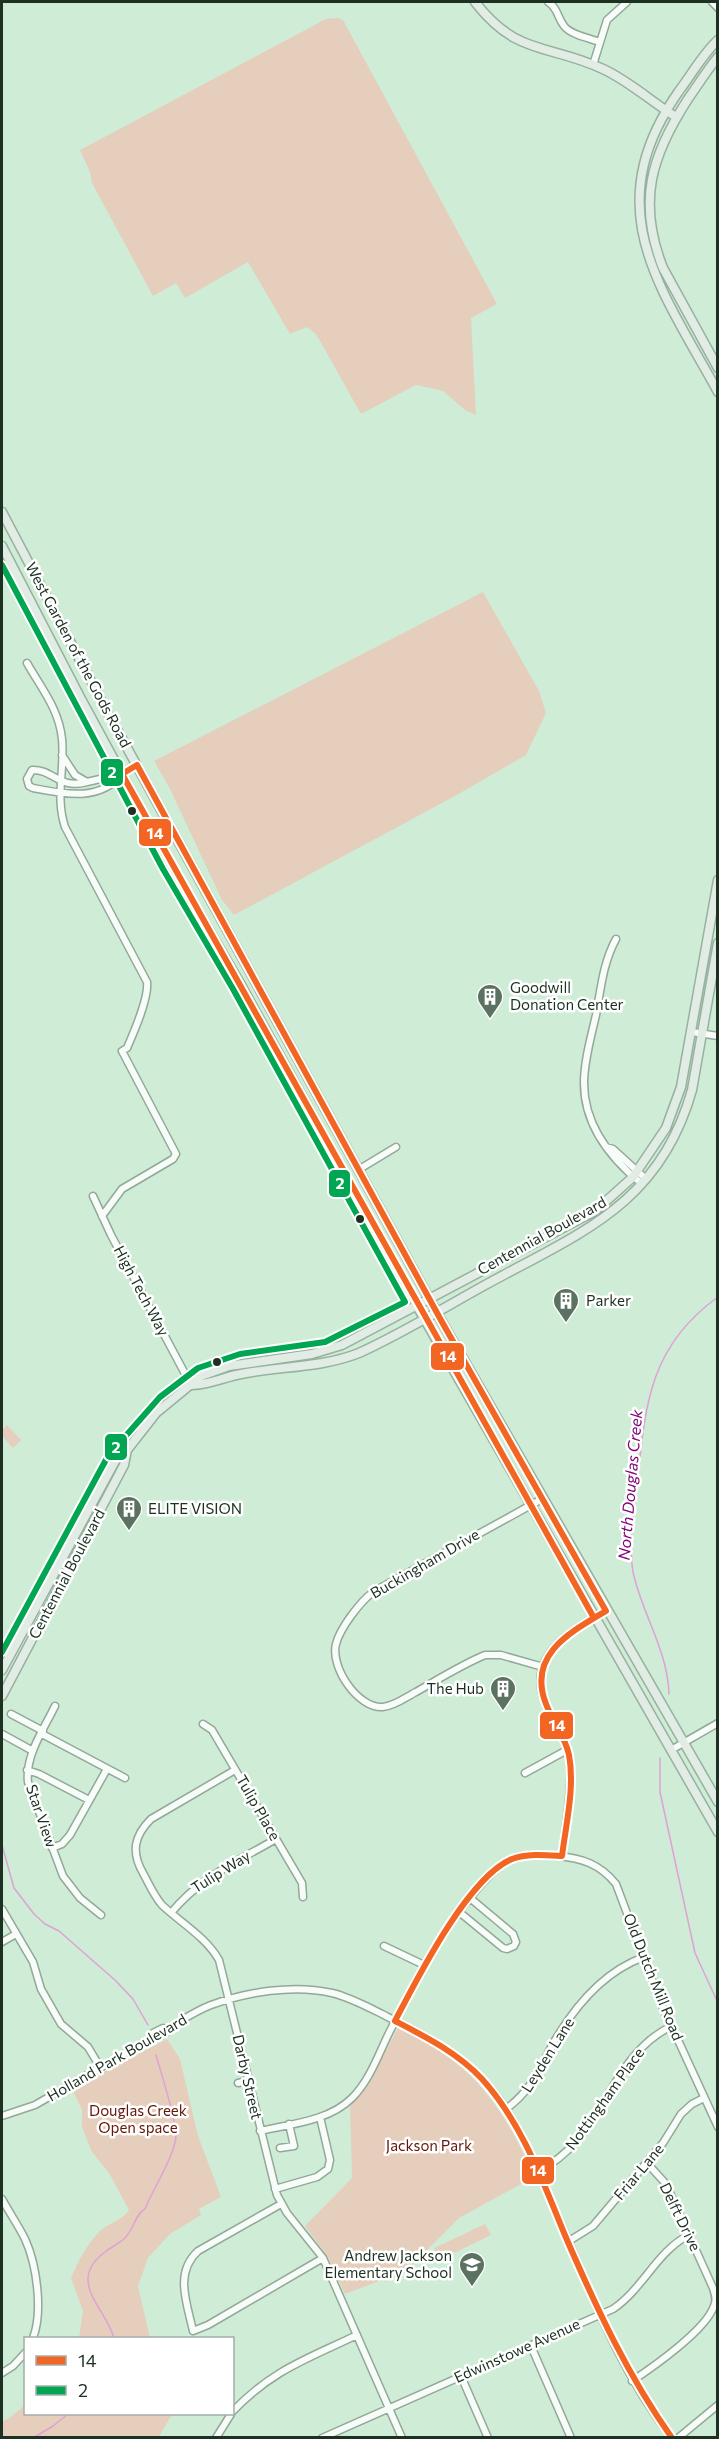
<svg xmlns="http://www.w3.org/2000/svg" width="719" height="2439" viewBox="0 0 719 2439" font-family="Commissioner,sans-serif">
	<style>
		.green { fill: #e6cebd }
		.lines { fill: none; stroke-linecap: round; stroke-linejoin: round }
		.stream { stroke: #dea2d5; stroke-width: 1.5 }
		.minor-casing { stroke: #92a898; stroke-width: 9 }
		.major-casing { stroke: #97b19f; stroke-width: 11 }
		.minor { stroke: #f8fcf9; stroke-width: 6 }
		.major { stroke: #e1ece5; stroke-width: 8 }
		.bus-1-casing { stroke: #fff; stroke-width: 10 }
		.bus-2-casing { stroke: #fff; stroke-width: 10 }
		.bus-1 { stroke: #f26522; stroke-width: 6 }
		.bus-2 { stroke: #00a651; stroke-width: 6 }
		.bus-dot { fill: #1c3122; stroke: #fff; stroke-width: 2 }
		.labels { text-anchor: middle; stroke-width: 5; stroke-linejoin: round; paint-order: stroke }
		.street-label { font-size: 15px; fill: #1c3122; stroke: #fff }
		.poi-label { font-size: 15px; fill: #1c3122; stroke: #fff; text-anchor: start }
		.park-label { font-size: 15px; fill: #641707; stroke: #fff }
		.water-label { font-size: 16px; font-style: italic; fill: #850679; stroke: #fff }
		.line-badge { stroke: #fff; stroke-width: 2 }
		.badge-label { font-size: 16px; text-anchor: middle; font-weight: bold; fill: #fff }
	</style>
	<rect width="100%" height="100%" fill="#cfecd7"/>
	<path class="green" d="M 337,18 L 343,20 L 497,304 L 471,318 L 476,415 L 465,410 L 443,391 L 416,385 L 361,414 L 316,334 L 307,327 L 290,334 L 248,262 L 185,298 L 176,283 L 153,296 L 92,183 L 90,172 L 80,150 L 326,19 Z
		M 483,592 L 539,691 L 546,713 L 526,755 L 455,796 L 234,915 L 222,900 L 169,787 L 154,761 Z
		M 7,1425 L 21,1440 L 13,1448 L 2,1436 L 2,1430 Z
		M 398,2028 C 472,2063 502,2103 534,2177 L 459,2218 L 400,2277 L 391,2277 L 387,2282 L 382,2280 L 345,2294 L 329,2259 L 305,2226 L 352,2178 L 350,2106 L 366,2088 Z
		M 167,2039 L 180,2059 L 198,2136 L 221,2197 L 199,2209 L 201,2215 L 170,2234 L 148,2258 L 138,2286 L 150,2338 L 79,2338 L 83,2311 L 71,2278 C 78,2262 86,2245 99,2232 C 109,2222 121,2222 129,2210 L 109,2173 L 92,2152 L 82,2127 L 82,2110 L 72,2089 Z
		M 485,2224 L 491,2235 L 454,2253 L 453,2251 L 438,2257 L 434,2248 Z
		M 25,2405 L 26,2414 L 172,2414 L 159,2437 L 2,2437 L 2,2421 L 8,2419 Z"/>
	<g class="lines">
		<path class="stream" d="M 669,1694 C 668,1651 642,1614 633,1572 C 628,1544 634,1514 637,1486 C 645,1408 648,1347 718,1297
			M 660,1758 L 660,1792 L 695,1953 L 718,2003
			M 2,1845 L 14,1888 L 34,1914 L 45,1924 L 59,1931 L 116,1981 L 133,1999 L 148,2025
			M 114,2338 C 105,2307 66,2281 105,2252 C 111,2247 118,2244 124,2239 C 134,2230 135,2214 145,2209 C 153,2189 175,2155 176,2136 C 177,2122 161,2073 156,2055
			M 33,2438 L 53,2426 L 68,2414"/>
		<defs>
			<path id="minor" d="M 548,2 C 558,8 557,17 564,26 C 571,35 589,38 600,42
				M 712,2 L 718,8
				M 593,65 L 607,20 L 627,2
				M 27,663 C 41,688 59,709 62,739 C 65,769 55,797 65,827 L 147,982 C 149,998 134,1032 127,1048 L 122,1051 L 176,1154 L 173,1159 L 122,1189 L 102,1216
				M 62,755 L 75,775 L 87,782 L 122,774
				M 87,782 C 59,790 53,769 32,770 L 27,779 L 29,786 L 33,788 C 64,794 100,802 122,774
				M 616,939 C 603,963 601,988 596,1015 C 591,1037 584,1061 584,1083 C 584,1126 611,1159 642,1184
				M 692,1032 L 718,1036
				M 606,1147 L 613,1149 L 646,1179
				M 358,1170 L 396,1147
				M 93,1196 L 111,1235 L 191,1385
				M 542,1499 L 373,1592 C 360,1602 340,1628 336,1644 C 330,1667 358,1709 383,1707 C 395,1706 406,1697 416,1692 C 439,1679 461,1665 485,1655 L 501,1655 L 543,1667
				M 55,1706 C 44,1729 25,1755 28,1782 L 63,1876 L 80,1898 L 101,1915
				M 11,1714 L 43,1731
				M 203,1724 L 212,1730 L 302,1883 L 303,1897
				M 2,1734 L 33,1751
				M 42,1734 L 125,1778
				M 671,1750 L 718,1723
				M 27,1770 L 39,1774 L 89,1800
				M 235,1770 L 151,1819 C 134,1836 131,1852 143,1873 C 149,1884 154,1896 162,1905 C 181,1923 206,1937 219,1960 L 277,2195 L 287,2213 L 323,2258 L 402,2438
				M 525,1773 L 567,1750
				M 52,1848 L 62,1844 L 70,1835 L 107,1769
				M 562,1856 C 565,1828 574,1782 569,1755 C 565,1736 553,1721 546,1704 C 524,1655 572,1631 606,1611
				M 2,1909 L 33,1962 L 41,1989 L 61,2024 L 88,2047 L 100,2067
				M 458,1911 L 503,1948 L 507,1949 L 514,1946 L 516,1942 L 513,1934 L 470,1898
				M 171,1913 C 199,1878 238,1861 276,1839
				M 2,1942 L 16,1934
				M 384,1946 L 424,1965
				M 150,2039 L 157,2038 L 166,2033 L 167,2029
				M 238,2083 L 248,2081
				M 506,2109 C 533,2089 539,2069 554,2042 C 575,2006 605,1971 644,1957
				M 2,2116 L 35,2105 L 150,2039 L 153,2033 L 163,2028 L 167,2029 C 181,2021 195,2011 211,2005 C 247,1992 293,1984 332,1993 C 349,1997 366,2006 382,2014 C 417,2032 453,2049 481,2078 C 515,2112 531,2157 550,2199 C 587,2282 616,2366 672,2438
				M 260,2131 C 291,2124 329,2121 352,2098 C 369,2081 378,2056 388,2035 C 414,1983 439,1932 478,1888 C 488,1877 498,1865 512,1859 C 527,1853 541,1855 557,1856 C 582,1858 600,1864 616,1884 L 660,2001 L 718,2127
				M 280,2148 L 294,2146 L 289,2124
				M 538,2171 C 602,2142 609,2055 672,2026
				M 275,2189 L 317,2177 L 328,2169 L 330,2160 L 320,2117
				M 2,2199 C 9,2212 18,2225 25,2239 C 37,2265 43,2312 33,2338
				M 281,2204 L 198,2251 C 174,2273 187,2303 193,2331 L 208,2325 L 323,2258
				M 569,2241 L 593,2226 L 663,2143 L 681,2114 L 692,2104 L 704,2098
				M 531,2346 L 571,2438
				M 2,2373 L 13,2366 L 26,2352
				M 461,2376 L 488,2438
				M 632,2381 C 653,2367 706,2330 714,2306 C 717,2300 715,2294 713,2288 L 666,2184 L 647,2163
				M 232,2412 C 272,2370 307,2359 357,2335
				M 216,2438 L 231,2414
				M 322,2438 L 613,2309 C 643,2289 657,2251 689,2235
				M 678,2438 L 718,2405"/>
			<path id="major" d="M 475,2 C 518,57 547,43 603,69 C 629,81 652,102 676,117
				M 718,40 C 702,55 692,74 679,91 C 597,208 659,285 718,392
				M 718,57 C 707,70 698,85 688,99 C 651,156 637,202 663,268 L 718,368
				M 2,512 L 103,704 L 442,1322 L 718,1802
				M 2,546 L 80,697 L 171,865 L 241,985 L 417,1306 L 718,1832
				M 191,1385 C 209,1385 224,1377 241,1374 C 281,1366 321,1368 359,1353 C 403,1333 445,1307 487,1284 C 582,1232 660,1204 692,1090 L 718,943
				M 2,1670 L 115,1461 L 127,1450 L 156,1413 L 201,1376 L 229,1366 L 312,1354 L 342,1345 L 595,1211 L 633,1177 L 666,1128 L 681,1087 L 718,880
				M 2,1696 L 124,1465 L 127,1450"/>
		</defs>
		<use href="#minor" class="minor-casing"/>
		<use href="#major" class="major-casing"/>
		<use href="#minor" class="minor"/>
		<use href="#major" class="major"/>
		<defs>
			<path id="bus-1" d="M 594,1618 L 122,774 L 137,765 L 442,1322 L 606,1611 C 569,1633 527,1655 546,1704 C 553,1722 565,1736 569,1755 C 575,1787 566,1824 562,1856 C 546,1855 528,1853 512,1859 C 468,1877 417,1979 395,2021 C 426,2037 458,2053 482,2079 C 523,2124 544,2185 567,2240 C 597,2309 628,2376 672,2438"/>
			<path id="bus-2" d="M 2,565 L 163,869 L 233,989 L 405,1302 L 325,1342 L 240,1354 L 198,1368 L 160,1397 L 108,1456 L 2,1652"/>
		</defs>
		<use href="#bus-1" class="bus-1-casing"/>
		<use href="#bus-2" class="bus-2-casing"/>
		<use href="#bus-1" class="bus-1"/>
		<use href="#bus-2" class="bus-2"/>
	</g>
	<defs>
		<symbol id="building-pin" viewBox="-11 -11 22 30"><path d="M0 17L-7.5 6A9.5 9.5 0 1 1 7.5 6Z" fill="#5b7261" stroke="#fff"/><path d="M-4-6H4V6H1V3H-1V6H-4ZM-2.5-4.3h1.7v1.8h-1.7ZM.8-4.3h1.7v1.8H.8ZM-2.5-1h1.7V.8h-1.7ZM.8-1h1.7V.8H.8Z" fill="#fff"/></symbol>
		<symbol id="school-pin" viewBox="-11 -11 22 30"><path d="M0 17L-7.5 6A9.5 9.5 0 1 1 7.5 6Z" fill="#5b7261" stroke="#fff"/><path d="M0-5L7-2L0 1L-7-2ZM-4 1L0 2.5L4 1V4Q0 6-4 4Z" fill="#fff"/></symbol>
	</defs>
	<g fill-rule="evenodd">
		<use href="#building-pin" x="475" y="982" width="30" height="40"/>
		<use href="#building-pin" x="551" y="1286" width="30" height="40"/>
		<use href="#building-pin" x="114" y="1494" width="30" height="40"/>
		<use href="#building-pin" x="488" y="1674" width="30" height="40"/>
		<use href="#school-pin" x="457" y="2250" width="30" height="40"/>
	</g>
	<g class="bus-dot">
		<circle cx="132" cy="811" r="5"/>
		<circle cx="360" cy="1219" r="5"/>
		<circle cx="217" cy="1362" r="5"/>
	</g>
	<g class="labels">
		<g class="street-label">
			<text transform="translate(78 655) rotate(62)" y="5">West Garden of the Gods Road</text>
			<text transform="translate(542 1236) rotate(-29)" y="5">Centennial Boulevard</text>
			<text transform="translate(141 1291) rotate(62)" y="5">High Tech Way</text>
			<text transform="translate(425 1564) rotate(-30)" y="5">Buckingham Drive</text>
			<text transform="translate(67 1574) rotate(-62)" y="5">Centennial Boulevard</text>
			<text transform="translate(258 1808) rotate(60)" y="5">Tulip Place</text>
			<text transform="translate(41 1816) rotate(71)" y="5">Star View</text>
			<text transform="translate(221 1872) rotate(-32)" y="5">Tulip Way</text>
			<text transform="translate(653 1977) rotate(68)" y="5">Old Dutch Mill Road</text>
			<text transform="translate(548 2055) rotate(-58)" y="5">Leyden Lane</text>
			<text transform="translate(117 2058) rotate(-30)" y="5">Holland Park Boulevard</text>
			<text transform="translate(247 2077) rotate(77)" y="5">Darby Street</text>
			<text transform="translate(605 2099) rotate(-54)" y="5">Nottingham Place</text>
			<text transform="translate(639 2172) rotate(-50)" y="5">Friar Lane</text>
			<text transform="translate(680 2217) rotate(64)" y="5">Delft Drive</text>
			<text transform="translate(517 2351) rotate(-24)" y="5">Edwinstowe Avenue</text>
		</g>
		<g class="poi-label">
			<text x="510" y="993">Goodwill<tspan x="510" dy="17">Donation Center</tspan></text>
			<text x="586" y="1306">Parker</text>
			<text x="148" y="1514">ELITE VISION</text>
			<text x="484" y="1694" text-anchor="end">The Hub</text>
			<text x="452" y="2261" text-anchor="end">Andrew Jackson<tspan x="452" dy="17">Elementary School</tspan></text>
		</g>
		<g class="park-label">
			<text x="138" y="2116">Douglas Creek<tspan x="138" dy="17">Open space</tspan></text>
			<text x="429" y="2151">Jackson Park</text>
		</g>
		<g class="water-label">
			<text transform="translate(630 1485) rotate(-85)" y="6">North Douglas Creek</text>
		</g>
	</g>
	<g class="line-badge">
		<rect x="100" y="758" width="24" height="29" rx="6" fill="#00a651"/>
		<rect x="138" y="818" width="34" height="29" rx="6" fill="#f26522"/>
		<rect x="328" y="1169" width="23" height="29" rx="6" fill="#00a651"/>
		<rect x="430" y="1342" width="35" height="29" rx="6" fill="#f26522"/>
		<rect x="104" y="1433" width="24" height="28" rx="6" fill="#00a651"/>
		<rect x="539" y="1711" width="35" height="29" rx="6" fill="#f26522"/>
		<rect x="521" y="2156" width="34" height="29" rx="6" fill="#f26522"/>
	</g>
	<g class="badge-label">
		<text x="112" y="778">2</text>
		<text x="155" y="839">14</text>
		<text x="340" y="1189">2</text>
		<text x="448" y="1362">14</text>
		<text x="116" y="1453">2</text>
		<text x="557" y="1731">14</text>
		<text x="538" y="2176">14</text>
	</g>
	<rect width="719" height="2439" fill="none" stroke="#1c3122" stroke-width="6"/>
	<rect x="24" y="2337" width="210" height="78" fill="#ffffff" stroke="#a4ada7" stroke-width="1.5"/>
	<rect x="36" y="2356" width="30" height="9" fill="#f26522" stroke="#a4ada7" stroke-width="1.5"/>
	<text x="78" y="2367" font-size="18" fill="#1c3122">14</text>
	<rect x="36" y="2386" width="30" height="9" fill="#00a651" stroke="#a4ada7" stroke-width="1.5"/>
	<text x="78" y="2397" font-size="18" fill="#1c3122">2</text>
</svg>
